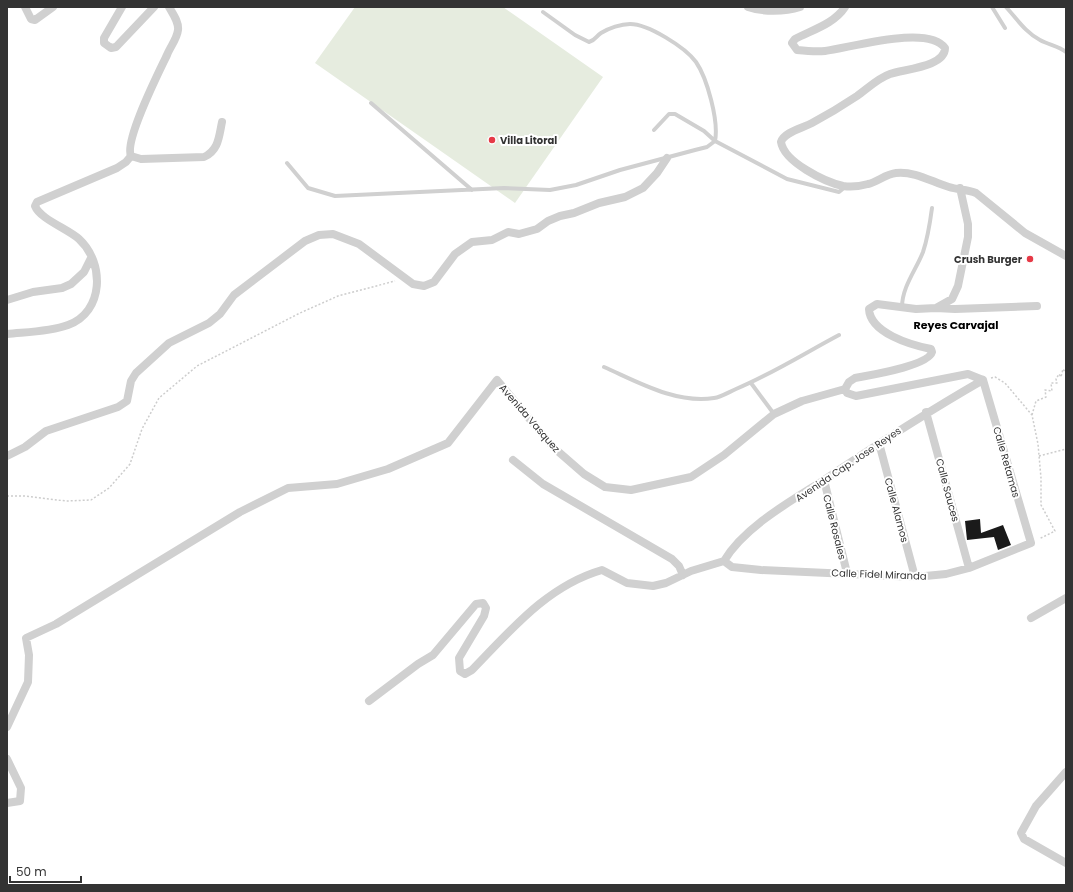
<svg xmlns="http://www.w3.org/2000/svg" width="1073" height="892" viewBox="0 0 1073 892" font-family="Poppins,sans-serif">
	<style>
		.green { fill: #e6ecdf }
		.building { fill: #1a1a1a }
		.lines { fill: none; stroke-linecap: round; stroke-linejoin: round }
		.path { stroke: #cdcdcd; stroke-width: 1.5; stroke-dasharray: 2 2; stroke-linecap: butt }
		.lane { stroke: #d0d0d0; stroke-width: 4 }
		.street { stroke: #d0d0d0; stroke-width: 8 }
		.poi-dot { fill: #e63946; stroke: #fff; stroke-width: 1.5 }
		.labels { text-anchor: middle; stroke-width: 4; stroke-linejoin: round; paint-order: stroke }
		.poi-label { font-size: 10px; font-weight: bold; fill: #333; stroke: #fff; text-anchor: start }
		.street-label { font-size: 10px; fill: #333; stroke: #fff }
		.neighbourhood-label { font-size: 11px; font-weight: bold; fill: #000; stroke: #fff }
	</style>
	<rect width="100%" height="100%" fill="#fff"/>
	<path class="green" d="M 355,7 L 503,7 L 603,77 L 515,203 L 315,63 Z"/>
	<path class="building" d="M 980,519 L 981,533 L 1003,525 L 1011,545 L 998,550 L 994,537 L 967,540 L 965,521 Z"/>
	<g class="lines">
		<path class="path" d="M 991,378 L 995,377 L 1005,383 L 1032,415 L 1038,444 L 1041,478 L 1041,505 L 1055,531 L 1039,539
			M 1032,415 L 1036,401 L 1046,397 L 1045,390 L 1052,391 L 1051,383 L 1057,383 L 1056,379 L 1059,374 L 1061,377 L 1063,369 L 1066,373
			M 1039,456 L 1066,449
			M 7,496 L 24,496 L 66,501 L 91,500 L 109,488 L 130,464 L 142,429 L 159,398 L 197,366 L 300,313 L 338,296 L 395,281"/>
		<path class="lane" d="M 992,7 L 1005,28
			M 1006,7 C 1017,19 1026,33 1040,40 C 1049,45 1059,46 1066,52
			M 543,12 L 575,35 L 589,42 C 596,40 596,36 601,33 C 609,28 621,24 630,24 C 648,24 685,47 696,62 C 707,78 719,121 715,141 L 704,131 L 675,114 L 669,114 L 654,130
			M 371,103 L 472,190
			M 287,163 L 308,188 L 335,196 L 504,188 L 550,190 L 576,185 L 620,170 L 695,150 L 707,147 L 715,141 L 787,179 L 839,192 L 845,187
			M 902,307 C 902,287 916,270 923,252 C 928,237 930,223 932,208
			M 604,367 C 638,382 676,404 714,398 C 721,397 729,392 736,389 C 772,374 805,353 839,335
			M 751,383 L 774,414"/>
		<path class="street" d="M 25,7 L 31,19 L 35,20 L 53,7
			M 122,7 L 104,38 L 104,43 L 111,48 L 116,47 L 154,7
			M 169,7 C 173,14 179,22 178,30 C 177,39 170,47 167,55 C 159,72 124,141 131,156 L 141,159 L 204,157 C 219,150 219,136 222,122
			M 748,7 C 762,12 785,12 800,7
			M 845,7 C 834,24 812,30 795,39 L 792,43 L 797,50 C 806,51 816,52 825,51 C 850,48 928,24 945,48 C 945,67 904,69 890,74 C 878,78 867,89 857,96 C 842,106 827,115 812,123 C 803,128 784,132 781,142 C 784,162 825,182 843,186 C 850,187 861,186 868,184 C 877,182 886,174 896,173 C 915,171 932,182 949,187 C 958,190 967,189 976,193 L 1025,233 L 1066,256
			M 960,188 L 968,224 L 968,237 L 958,286 L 952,299 L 936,308 L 916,309 L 877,304 L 869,309 C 870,333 911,345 931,349 L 932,352 C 928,366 870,375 855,378 L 849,382 L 845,389 L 847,393 L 856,396 L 968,374 L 983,380
			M 7,300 L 33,292 L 62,288 L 71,284 L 84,272 L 91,258
			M 936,308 L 955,309 L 1037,306
			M 7,334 C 26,332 49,332 68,325 C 104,312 105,263 79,239 C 68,229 40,219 35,206 L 37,202 L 117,168 L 126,162 L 131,156
			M 926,412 L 969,568
			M 879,443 L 915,577
			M 7,456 L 25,447 L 46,431 L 118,407 L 127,401 L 131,381 L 136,373 L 169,343 L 209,323 L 220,314 L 234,295 L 305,241 L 319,235 L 333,234 L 359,244 L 413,284 L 424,286 L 434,282 L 455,254 L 472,242 L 492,240 L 508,232 L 519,234 L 537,229 L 548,221 L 560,216 L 574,213 L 599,203 L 625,197 L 643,188 L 657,173 L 667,158
			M 513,460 L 543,484 L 672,559 L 679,566 L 683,575
			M 824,480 L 847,573
			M 724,561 L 732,567 L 761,570 L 915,577 L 946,574 L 969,568 L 1031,543 L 983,380
			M 724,561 C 744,527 791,501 824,480 C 876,445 929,411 983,380
			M 1031,618 L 1066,598
			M 369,701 L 418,664 L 433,655 L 476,604 L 483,603 L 486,608 L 484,616 L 459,658 L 460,671 L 465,674 L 472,670 C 511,630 547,586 602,570 L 627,583 L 653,586 L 666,583 L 691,571 L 724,561
			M 7,727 L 28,682 L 29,655 L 26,638 L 56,624 L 240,512 L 288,488 L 337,484 L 388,469 L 448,443 L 497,380 L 553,447 L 584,474 L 605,487 L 631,490 L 691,477 L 724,455 L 774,414 L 802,401 L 845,389
			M 7,759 L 21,788 L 20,801 L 7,803
			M 1066,772 L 1036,806 L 1021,833 L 1024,839 L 1066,863"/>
	</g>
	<g class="poi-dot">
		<circle cx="492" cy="140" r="4"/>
		<circle cx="1030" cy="259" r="4"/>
	</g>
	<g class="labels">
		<g class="poi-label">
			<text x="500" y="144">Villa Litoral</text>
			<text x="1022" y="263" text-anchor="end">Crush Burger</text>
		</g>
		<g class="street-label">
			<text transform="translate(530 418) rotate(49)" y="4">Avenida Vasquez</text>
			<text transform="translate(1007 462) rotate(74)" y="4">Calle Retamas</text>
			<text transform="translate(848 464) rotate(-34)" y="4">Avenida Cap. Jose Reyes</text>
			<text transform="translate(948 490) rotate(75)" y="4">Calle Sauces</text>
			<text transform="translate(897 510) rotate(75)" y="4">Calle Alamos</text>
			<text transform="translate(835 527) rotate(76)" y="4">Calle Rosales</text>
			<text transform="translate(879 574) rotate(2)" y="4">Calle Fidel Miranda</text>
		</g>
		<g class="neighbourhood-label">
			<text x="956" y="329">Reyes Carvajal</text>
		</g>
	</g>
	<rect width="1073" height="892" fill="none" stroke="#333333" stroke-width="16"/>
	<path d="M10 876v6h71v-6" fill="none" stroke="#333333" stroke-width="2"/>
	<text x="16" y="876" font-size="12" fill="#333333" stroke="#ffffff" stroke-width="3" paint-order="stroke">50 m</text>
</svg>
